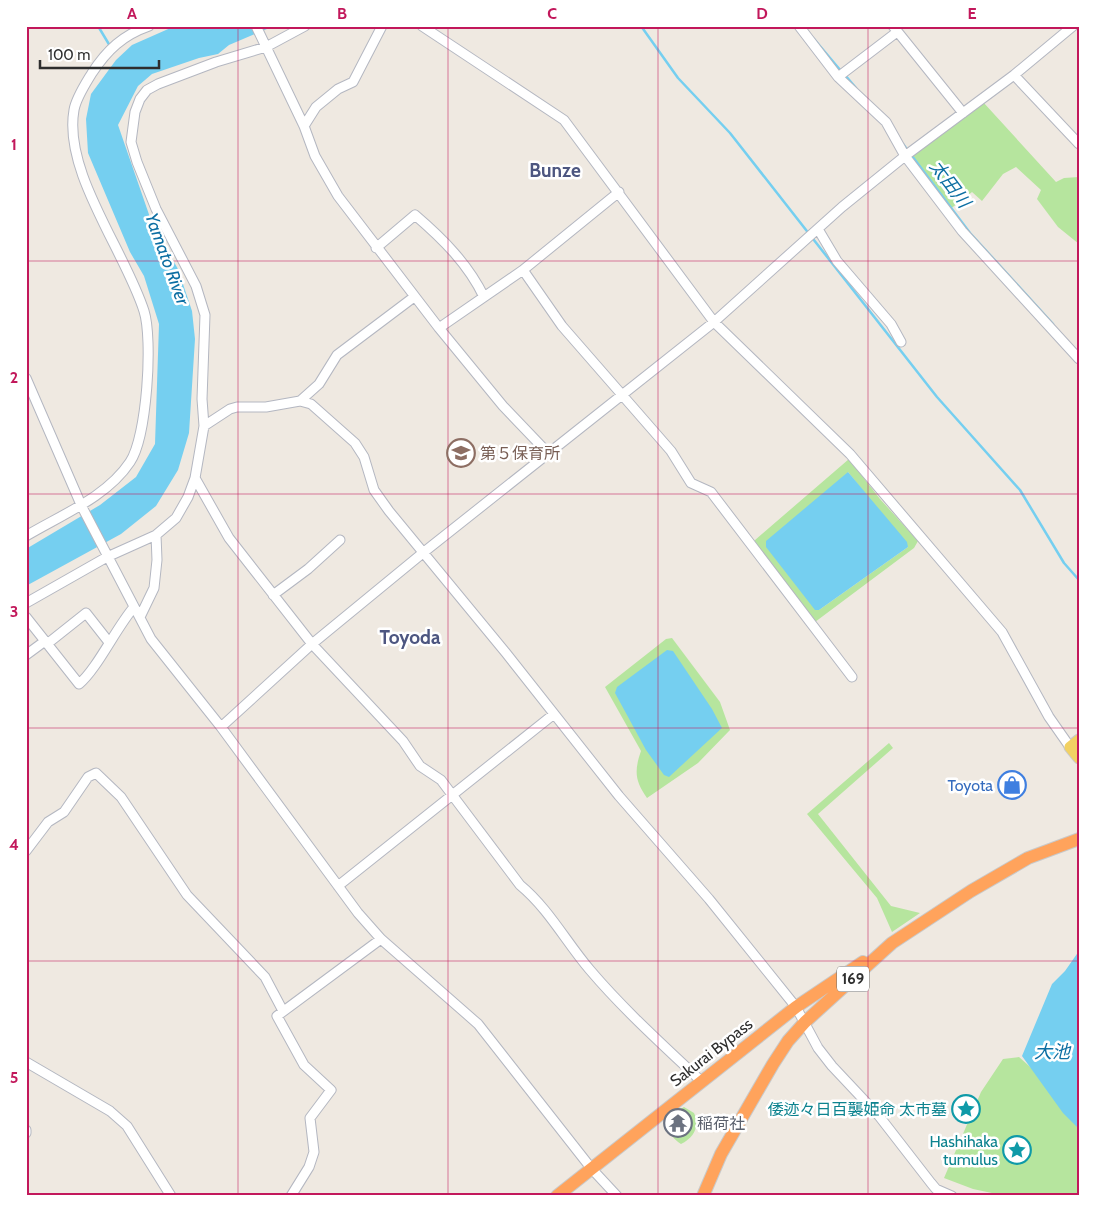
<svg xmlns="http://www.w3.org/2000/svg" width="1105" height="1222" viewBox="0 0 1105 1222" font-family="Cabin,'Noto Sans JP',sans-serif">
	<style>
		.green { fill: #b6e59e; fill-rule: evenodd }
		.water { fill: #75cff0 }
		.lines { fill: none; stroke-linecap: round; stroke-linejoin: round }
		.stream { stroke: #75cff0; stroke-width: 2.5 }
		.minor-casing { stroke: #b4b7c1; stroke-width: 11 }
		.major-casing { stroke: #c9c9c9; stroke-width: 13 }
		.highway-casing { stroke: #c9c9c9; stroke-width: 14 }
		.minor { stroke: #fff; stroke-width: 9 }
		.major { stroke: #f2d163; stroke-width: 11 }
		.highway { stroke: #ffa35c; stroke-width: 12 }
		.grid { fill: none; stroke: #c2185b; stroke-width: 1; stroke-opacity: 0.55 }
		.labels { text-anchor: middle; stroke-width: 5; stroke-linejoin: round; paint-order: stroke }
		.shield { fill: #fff; stroke: #6d6d6d; stroke-width: 1 }
		.shield-label { font-size: 15px; font-weight: bold; fill: #2e2e2e }
		.education-label { font-size: 16px; fill: #785e54; stroke: #fff; text-anchor: start }
		.shop-label { font-size: 16px; fill: #366cbe; stroke: #fff; text-anchor: end }
		.street-label { font-size: 16px; fill: #2e2e2e; stroke: #fff }
		.culture-label { font-size: 16px; fill: #0d838f; stroke: #fff; text-anchor: end }
		.worship-label { font-size: 16px; fill: #5b616d; stroke: #fff; text-anchor: start }
		.water-label { font-size: 18px; font-style: italic; fill: #0d6fa3; stroke: #fff }
		.quarter-label { font-size: 19px; font-weight: bold; fill: #4d5680; stroke: #fff }
		.neatline { fill: none; stroke: #c2185b; stroke-width: 2 }
		.grid-label { font-size: 16px; text-anchor: middle; font-weight: bold; fill: #c2185b }
	</style>
	<rect width="100%" height="100%" fill="#efe9e1"/>
	<path class="green" d="M 983,102 L 1056,182 L 1064,178 L 1079,177 L 1079,244 L 1058,227 L 1037,199 L 1041,190 L 1016,167 L 1003,174 L 982,201 L 972,192 L 949,210 L 910,158 Z
		M 849,459 L 880,499 L 918,541 L 914,548 L 815,622 L 754,545 L 755,540 ZM 848,472 L 908,547 L 819,610 L 815,610 Z
		M 672,638 L 720,702 L 730,730 L 698,763 L 647,798 C 635,781 634,771 641,751 L 605,687 L 666,639 Z
		M 889,743 L 893,748 L 818,814 L 891,906 L 920,913 L 892,932 L 877,898 L 807,814 Z
		M 1019,1057 L 1037,1073 L 1079,1122 L 1079,1196 L 1006,1196 L 973,1189 L 944,1178 L 981,1092 L 1003,1059 Z
		M 684,1107 L 694,1113 C 700,1126 694,1138 681,1144 C 662,1132 667,1116 684,1107 Z"/>
	<path class="water" d="M 175,26 L 274,26 L 229,45 L 218,54 L 199,58 L 152,74 L 138,86 L 118,125 L 153,226 L 178,269 L 192,311 L 195,339 L 189,433 L 178,470 L 156,506 L 121,534 L 26,586 L 26,549 L 100,505 L 136,477 L 155,444 L 159,324 L 144,276 L 130,252 L 88,153 L 86,119 L 91,94 L 116,60 L 132,45 Z
		M 848,472 L 907,542 L 908,547 L 819,610 L 815,610 L 766,547 L 766,541 Z
		M 667,650 L 673,651 L 712,709 L 722,728 L 669,777 L 664,775 L 646,750 L 615,693 L 617,687 Z
		M 1079,951 L 1079,1129 L 1063,1113 L 1022,1056 L 1052,984 L 1065,971 Z"/>
	<g class="lines">
		<path class="stream" d="M 98,26 L 110,46
			M 641,26 L 678,78 L 730,133 L 937,397 L 1020,490 L 1064,563 L 1079,580
			M 814,39 L 841,71
			M 845,75 L 856,88
			M 903,144 L 970,233 L 1053,324"/>
		<defs>
			<path id="minor" d="M 256,26 L 304,126 L 315,156 L 338,196 L 439,328 L 503,406 L 547,452
				M 422,26 L 564,120 L 714,322 L 850,454 L 1002,632 L 1049,717 L 1070,747
				M 799,26 L 838,77 L 886,122 L 905,156 L 962,231 L 1079,359
				M 893,26 L 963,113
				M 1014,75 L 1079,144
				M 838,77 L 897,32
				M 304,126 L 316,107 L 338,89 L 353,82 L 382,26
				M 818,229 L 837,261 L 891,324 L 901,342
				M 376,248 L 415,215 C 443,239 468,264 484,297
				M 523,270 L 562,326 L 671,451 L 691,483 L 711,492 L 852,677
				M 439,328 L 523,270 L 619,192
				M 26,378 L 82,507 L 151,639 L 221,727 L 358,913 L 381,939 L 478,1024 L 591,1168 L 617,1196
				M 300,401 L 319,384 L 337,355 L 414,297
				M 204,426 L 230,409 L 237,407 L 266,407 L 300,401 L 311,404 L 355,443 L 364,457 L 374,490 L 389,511 L 506,653 L 619,796 L 709,899 L 796,1007 L 818,1048 L 832,1066 L 879,1116 L 931,1183 L 936,1189 L 952,1196
				M 195,478 L 229,538 L 312,644 L 403,741 L 420,766 L 441,780 L 520,885 C 549,909 566,942 590,970 C 624,1010 663,1045 701,1081
				M 26,536 C 61,515 107,497 130,462 C 147,437 153,339 144,311 C 125,251 63,172 74,110 C 76,98 86,83 92,73 C 107,50 123,35 149,26
				M 273,595 L 308,569 L 340,540
				M 26,603 L 107,557 L 156,535
				M 26,617 L 79,684 C 97,669 116,628 134,607
				M 140,617 L 154,588 L 157,560 L 156,535 L 176,518 L 188,497 L 195,478 L 204,426 L 202,399 L 205,315 L 196,286 L 156,209 L 137,162 L 131,142 L 135,112 L 140,99 L 147,90 L 158,84 L 216,62 L 266,47 L 305,26
				M 47,644 L 86,613 L 108,641
				M 26,655 L 45,641
				M 221,727 L 312,644 L 424,552 L 714,322 L 842,207 L 905,156 L 1014,75 L 1073,26
				M 26,851 L 48,822 L 64,812 L 88,777 L 96,773 L 121,797 L 187,895 L 265,977 L 283,1011
				M 338,886 L 554,714
				M 26,1062 L 110,1111 L 127,1126 L 171,1196
				M 26,1130 L 26,1133
				M 291,1196 L 309,1167 L 314,1152 L 310,1118 L 331,1090 L 304,1065 L 277,1016 L 381,939"/>
			<path id="major" d="M 1079,740 L 1070,747 L 1079,758"/>
			<path id="highway" d="M 557,1196 L 796,1007 L 863,962
				M 703,1196 L 721,1154 L 773,1064 L 788,1041 L 805,1022 L 892,943 L 971,891 L 1028,858 L 1079,839"/>
		</defs>
		<use href="#minor" class="minor-casing"/>
		<use href="#major" class="major-casing"/>
		<use href="#highway" class="highway-casing"/>
		<use href="#minor" class="minor"/>
		<use href="#major" class="major"/>
		<use href="#highway" class="highway"/>
	</g>
	<path class="grid" d="M 238,26 L 238,1196M 448,26 L 448,1196M 658,26 L 658,1196M 868,26 L 868,1196M 26,261 L 1079,261M 26,494 L 1079,494M 26,728 L 1079,728M 26,961 L 1079,961"/>
	<defs>
		<symbol id="school-ring" viewBox="-11 -11 22 22"><circle r="9.5" fill="#fff" stroke="#8d6e63" stroke-width="1.5"/><path d="M0-5L7-2L0 1L-7-2ZM-4 1L0 2.5L4 1V4Q0 6-4 4Z" fill="#8d6e63"/></symbol>
		<symbol id="shop-ring" viewBox="-11 -11 22 22"><circle r="9.5" fill="#fff" stroke="#3f7fe0" stroke-width="1.5"/><path d="M-5-2.5h2.3a2.7 3.5 0 0 1 5.4 0H5L5.5 6h-11ZM-1.5-2.5h3a1.5 2.3 0 0 0-3 0Z" fill="#3f7fe0"/></symbol>
		<symbol id="sight-ring" viewBox="-11 -11 22 22"><circle r="9.5" fill="#fff" stroke="#0f9aa8" stroke-width="1.5"/><path d="M0-6L1.8-2.2L6-1.7L2.9 1.2L3.7 5.4L0 3.3L-3.7 5.4L-2.9 1.2L-6-1.7L-1.8-2.2Z" fill="#0f9aa8"/></symbol>
		<symbol id="temple-ring" viewBox="-11 -11 22 22"><circle r="9.5" fill="#fff" stroke="#6b7280" stroke-width="1.5"/><path d="M0-6L5-2H3V0L6.5 2.5H4V6H1.5V3h-3V6H-4V2.5H-6.5L-3 0V-2H-5Z" fill="#6b7280"/></symbol>
	</defs>
	<g fill-rule="evenodd">
		<use href="#school-ring" x="445" y="437" width="32" height="32"/>
		<use href="#shop-ring" x="996" y="769" width="32" height="32"/>
		<use href="#sight-ring" x="950" y="1093" width="32" height="32"/>
		<use href="#temple-ring" x="662" y="1107" width="32" height="32"/>
		<use href="#sight-ring" x="1001" y="1134" width="32" height="32"/>
	</g>
	<g class="labels">
		<rect class="shield" x="837" y="966.5" width="32" height="25" rx="4"/>
		<g class="shield-label">
			<text x="853" y="984">169</text>
		</g>
		<g class="education-label">
			<text x="480" y="459">第５保育所</text>
		</g>
		<g class="shop-label">
			<text x="993" y="791">Toyota</text>
		</g>
		<g class="street-label">
			<text transform="translate(711 1052) rotate(-38)" y="6">Sakurai Bypass</text>
		</g>
		<g class="culture-label">
			<text x="947" y="1115">倭迹々日百襲姫命 太市墓</text>
			<text x="998" y="1147">Hashihaka<tspan x="998" dy="18">tumulus</tspan></text>
		</g>
		<g class="worship-label">
			<text x="697" y="1129">稲荷社</text>
		</g>
		<g class="water-label">
			<text transform="translate(950 184) rotate(53)" y="6">太田川</text>
			<text transform="translate(167 259) rotate(70)" y="6">Yamato River</text>
			<text x="1052" y="1058">大池</text>
		</g>
		<g class="quarter-label">
			<text x="555" y="177">Bunze</text>
			<text x="410" y="644">Toyoda</text>
		</g>
	</g>
	<rect width="1105" height="1222" fill="none" stroke="#ffffff" stroke-width="55"/>
	<path d="M40 60v8h119v-8" fill="none" stroke="#2e2e2e" stroke-width="2.5"/>
	<text x="48" y="60" font-size="15" fill="#2e2e2e" stroke="#ffffff" stroke-width="4" paint-order="stroke">100 m</text>
	<rect x="28" y="28" width="1050" height="1166" class="neatline"/>
	<g class="grid-label">
		<text x="132" y="19">A</text>
		<text x="342" y="19">B</text>
		<text x="552" y="19">C</text>
		<text x="762" y="19">D</text>
		<text x="972" y="19">E</text>
		<text x="14" y="150">1</text>
		<text x="14" y="383">2</text>
		<text x="14" y="617">3</text>
		<text x="14" y="850">4</text>
		<text x="14" y="1083">5</text>
	</g>
</svg>
